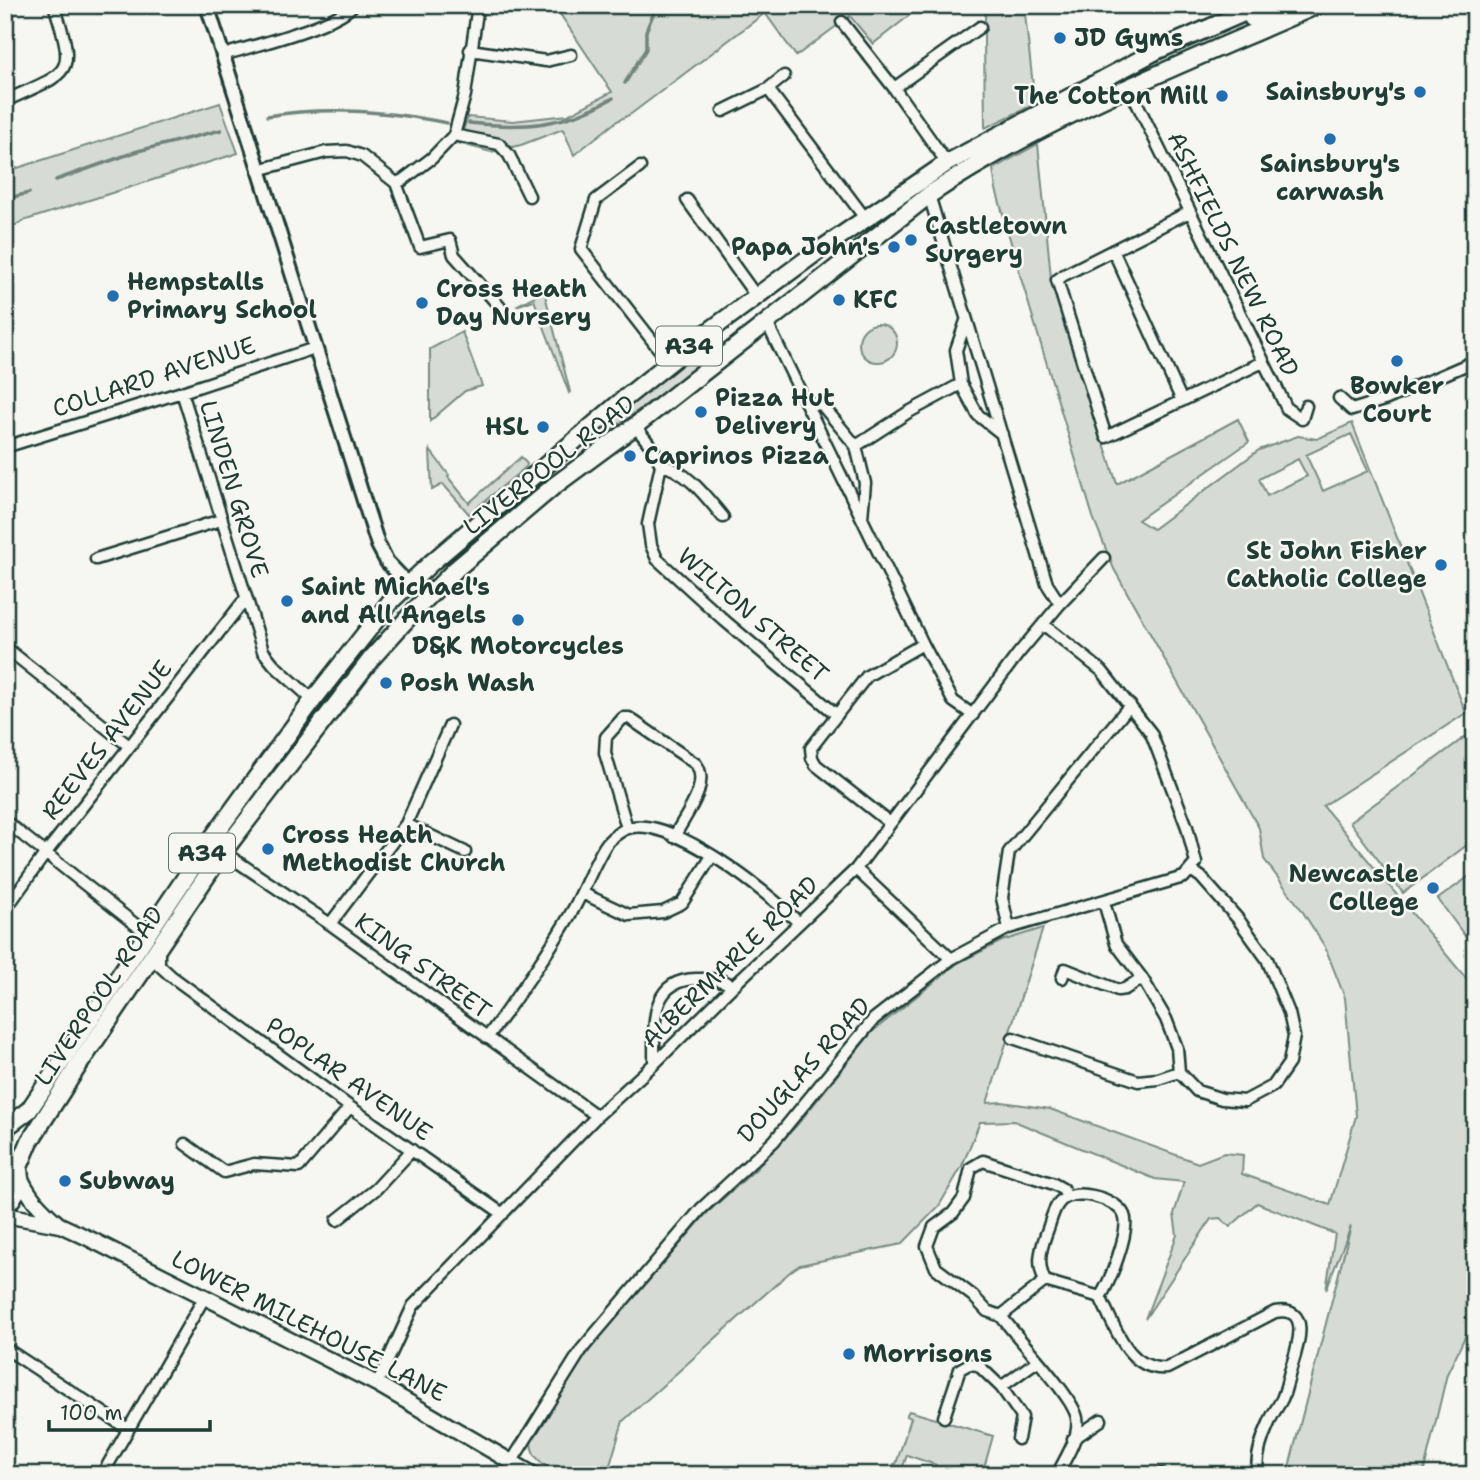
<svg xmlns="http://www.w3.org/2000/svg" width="1480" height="1480" viewBox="0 0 1480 1480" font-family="'Shantell Sans',sans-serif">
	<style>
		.green { fill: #d6dbd6; stroke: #7a8c85; stroke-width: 2; fill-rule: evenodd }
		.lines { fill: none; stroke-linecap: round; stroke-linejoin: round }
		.stream { stroke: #72847d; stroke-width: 3.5 }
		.minor-casing { stroke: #1f3d34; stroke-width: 15 }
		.tertiary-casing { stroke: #1f3d34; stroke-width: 18 }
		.secondary-casing { stroke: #1f3d34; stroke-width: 19 }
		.trunk-casing { stroke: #1f3d34; stroke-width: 21 }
		.minor { stroke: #f6f6f2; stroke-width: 10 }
		.tertiary { stroke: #f6f6f2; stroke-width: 12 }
		.secondary { stroke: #f6f6f2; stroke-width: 14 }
		.trunk { stroke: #f6f6f2; stroke-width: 16 }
		.poi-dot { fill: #1f6fb2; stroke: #f6f6f2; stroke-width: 2.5 }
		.labels { text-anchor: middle; stroke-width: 5; stroke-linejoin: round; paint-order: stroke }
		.shield { fill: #f6f6f2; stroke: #60746d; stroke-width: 2 }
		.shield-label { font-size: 23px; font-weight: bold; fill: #1f3d34 }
		.poi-label { font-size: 24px; font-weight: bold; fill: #1f3d34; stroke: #f6f6f2; text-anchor: start }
		.street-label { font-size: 24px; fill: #1f3d34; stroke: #f6f6f2 }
	</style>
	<rect width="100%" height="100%" fill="#f6f6f2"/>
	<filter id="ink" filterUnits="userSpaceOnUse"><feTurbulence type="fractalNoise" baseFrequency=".0143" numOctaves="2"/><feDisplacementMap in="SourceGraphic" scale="14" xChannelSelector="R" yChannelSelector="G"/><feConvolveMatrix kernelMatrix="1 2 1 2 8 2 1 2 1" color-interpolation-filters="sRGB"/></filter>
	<g filter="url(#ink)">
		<path class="green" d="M 554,5 L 912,5 L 915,11 L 873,44 L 850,16 L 796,56 L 765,13 L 631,114 L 617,121 L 574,155 L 563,129 L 521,145 L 491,152 L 458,143 L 468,117 L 513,121 L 568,115 L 612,92 Z
			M 986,5 L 1024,5 L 1035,104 L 985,128 L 984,34 Z
			M 1157,58 L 1161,66 L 916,197 L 915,195 L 955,167 Z
			M 220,103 L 238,153 L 23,221 L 5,231 L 5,172 Z
			M 1038,144 L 1051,277 L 1117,484 L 1238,419 L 1249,442 L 1138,520 L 1153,529 L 1259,450 L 1298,436 L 1317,439 L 1352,423 L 1466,713 L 1323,806 L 1475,989 L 1475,1316 L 1447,1374 L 1423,1475 L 1287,1475 L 1351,1226 L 1326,1290 L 1335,1234 L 1257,1203 L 1230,1227 L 1220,1218 L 1211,1219 L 1145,1319 L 1177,1235 L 1174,1214 L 1184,1182 L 1155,1179 L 1014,1121 L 980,1122 L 962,1166 L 939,1206 L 902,1244 L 800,1265 L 791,1271 L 623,1421 L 607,1475 C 594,1475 580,1476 567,1475 C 550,1473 527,1456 532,1438 L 579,1365 L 594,1344 L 706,1214 L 756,1169 L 797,1125 L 872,1032 L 958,963 L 1002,941 L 1043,928 L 987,1103 L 1002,1102 L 1050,1109 L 1198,1163 L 1224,1153 L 1243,1155 L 1242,1174 L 1330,1205 L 1356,1116 L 1345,998 L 1325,947 L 1301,909 L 1264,859 L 1259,828 L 1114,569 L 1093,517 L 1020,275 L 996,189 L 993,169 ZM 1351,434 L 1368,471 L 1323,491 L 1306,455 ZM 1298,459 L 1307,476 L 1267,496 L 1259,479 Z
			M 544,291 L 570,392 L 569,393 L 534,300 L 516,306 Z
			M859 343a19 19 0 1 1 38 0a19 19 0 1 1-38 0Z
			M 462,332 L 482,386 L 465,391 L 430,421 L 430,349 Z
			M 700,349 L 708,360 L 605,434 L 601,429 Z
			M 430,450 L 449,475 L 448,477 L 469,503 L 521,457 L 527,464 L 526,467 L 469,514 L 443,484 L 432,490 Z
			M 1465,737 L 1475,750 L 1475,839 L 1403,893 L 1350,822 Z
			M 1475,872 L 1475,950 L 1438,899 Z
			M 909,1411 L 993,1436 L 982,1475 L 933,1475 L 936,1465 L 907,1455 L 900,1475 L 890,1475 L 894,1464 L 896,1464 L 911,1418 L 906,1416 Z"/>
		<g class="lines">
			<path class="stream" d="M 625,83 L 646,49 L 646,31 L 657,5
				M 267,116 C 327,106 388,111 447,123
				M 469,123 C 524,129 565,126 613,98
				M 56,180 L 138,151 L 221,130
				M 5,199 L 29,193"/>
			<defs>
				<path id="minor" d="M 842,22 L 894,88 L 947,163
					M 470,50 L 546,61 L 571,55
					M 223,55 C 252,46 335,26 353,5
					M 1129,87 L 1287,409 L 1302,419 L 1306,406
					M 894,88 L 980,27
					M 768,89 L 865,218
					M 5,101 C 69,71 78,78 54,5
					M 723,111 L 768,89 L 784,76
					M 454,135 L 499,144 L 509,155 L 529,196
					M 640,167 L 596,200 L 581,249 L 669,362
					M 258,170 L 326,152 L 347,151 L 362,156 L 396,183 L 420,247 L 450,240 L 454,255 L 500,307
					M 396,183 L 403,180 L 432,158 L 454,135 L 465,95 L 478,5
					M 929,195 L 1047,584 L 1060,604
					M 687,200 L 756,296
					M 1189,212 L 1064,275 L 1057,280 L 1106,437 L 1263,362
					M 1113,250 L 1182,401
					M 966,321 L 956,350 L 961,384 L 978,415 L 1002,434
					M 767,323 L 923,644 L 953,701 L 973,715
					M 182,392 L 263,651 L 275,666 L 313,700
					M 1339,398 L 1352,410 L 1387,399 L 1475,361
					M 805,402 L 822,405 L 856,446 L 865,483 L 862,518
					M 635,426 L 654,450 L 661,465 L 648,524 L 651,545 L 657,559 L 725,621 L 837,715
					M 856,446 L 907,413 L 961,384
					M 5,447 L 182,392 L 315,348
					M 661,465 C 687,470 707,498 723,517
					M 96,559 L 221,520
					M 5,647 L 129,746
					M 5,821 L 146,933
					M 890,823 L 816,765 L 812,758 L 811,748 L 867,676 L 923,644
					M 406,824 L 465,852
					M 627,828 L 605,753 L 606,737 L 623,718 L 629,718 L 696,764 C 711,785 684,817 674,837
					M 223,852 L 330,924 L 597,1116
					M 856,869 L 951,959
					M 582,893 L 629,915 L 663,912 L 682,903 L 712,856
					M 1104,902 L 1116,944 L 1142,978 L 1166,1019 L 1177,1048 L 1179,1072 L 1197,1091 L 1222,1099 L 1245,1101 L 1273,1086 L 1289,1063 L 1294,1036 L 1289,1013 L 1267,959 L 1238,919 L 1201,877 L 1191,870
					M 5,910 L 45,854 L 246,598
					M 330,924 L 406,824 L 450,725
					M 1009,928 L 1002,898 L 1009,852 L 1130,705
					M 159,950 L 159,965 L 171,976 L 350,1107 L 503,1214
					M 1062,978 L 1065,969 L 1118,990 L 1125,989 L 1142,978
					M 487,1038 C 518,995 548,954 574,908 C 585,888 593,865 605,846 C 609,839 618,833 625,829 C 667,811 770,894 799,923
					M 1013,1038 L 1138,1081 L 1158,1079 L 1179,1072
					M 654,1064 C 655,1029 647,980 696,979 C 711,979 720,978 733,986
					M 185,1144 L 224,1172 L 254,1164 L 299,1167 L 350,1107
					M 1066,1196 L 1063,1189 L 1054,1184 L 983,1161 L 971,1168 L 964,1198 L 953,1213 L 934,1227 L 927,1246 L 936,1268 L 973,1296 L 987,1311 L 1001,1316 L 1045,1281 L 1100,1297
					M 337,1220 L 376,1189 L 412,1150
					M 1045,1281 C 1037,1264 1040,1252 1046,1234 C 1050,1225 1052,1212 1058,1204 C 1070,1185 1117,1198 1124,1215 C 1131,1230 1109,1284 1100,1297
					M 1100,1297 C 1115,1326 1128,1372 1167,1368 L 1275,1312 C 1313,1305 1297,1349 1291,1368 C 1288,1378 1286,1390 1282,1399 C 1278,1407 1272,1414 1269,1423 C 1262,1438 1255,1458 1258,1475
					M 1001,1316 C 1017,1338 1073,1396 1077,1418 C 1080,1438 1065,1458 1057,1475
					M 5,1348 L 128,1429
					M 377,1384 L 413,1306 L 597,1116 L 654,1064 L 733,986 L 856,869 L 1018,654 L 1060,604 L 1104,558
					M 1001,1387 L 1037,1361
					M 944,1417 L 960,1369 L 969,1364 L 978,1365 L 1001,1387 L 1022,1417 L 1018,1439
					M 1073,1439 L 1101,1420
					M 512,1461 L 582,1349 L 701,1209 L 774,1141 L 874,1019 L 951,959 L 1009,928 L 1184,877 L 1196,863 L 1187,827 L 1151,733 L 1102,671 L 1043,624
					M 1161,1474 L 1161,1475
					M 102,1475 L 204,1298"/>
				<path id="tertiary" d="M 207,5 L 378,545 L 387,562 L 408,584"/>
				<path id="secondary" d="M 21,1179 C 30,1198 41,1209 57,1223
					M 5,1215 L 60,1225 L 88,1238 L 377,1384 L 534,1475"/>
				<path id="trunk" d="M 1252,18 L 1283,5
					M 5,1128 L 29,1110 L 208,844 L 313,700 L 390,602 L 431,563 L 624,399 L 704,335 L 814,254 L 947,163 L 1156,51 L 1262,5
					M 5,1151 C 27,1167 22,1190 5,1207
					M 19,1167 L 30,1141 L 78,1066 L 223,852 L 371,659 L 417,608 L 456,569 L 554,486 L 635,426 L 929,195 C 1049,115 1186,63 1318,5"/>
			</defs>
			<use href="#minor" class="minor-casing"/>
			<use href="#tertiary" class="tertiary-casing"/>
			<use href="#secondary" class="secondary-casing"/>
			<use href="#trunk" class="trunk-casing"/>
			<use href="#minor" class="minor"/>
			<use href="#tertiary" class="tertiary"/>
			<use href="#secondary" class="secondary"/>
			<use href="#trunk" class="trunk"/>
		</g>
	</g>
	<g class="poi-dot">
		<circle cx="1060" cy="38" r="7"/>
		<circle cx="1420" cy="92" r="7"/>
		<circle cx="1222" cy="96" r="7"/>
		<circle cx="1330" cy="139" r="7"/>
		<circle cx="911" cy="240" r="7"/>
		<circle cx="894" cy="247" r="7"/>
		<circle cx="113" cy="296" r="7"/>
		<circle cx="839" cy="300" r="7"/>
		<circle cx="422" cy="303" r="7"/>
		<circle cx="1397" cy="361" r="7"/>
		<circle cx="701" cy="412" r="7"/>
		<circle cx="543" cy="427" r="7"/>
		<circle cx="630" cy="456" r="7"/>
		<circle cx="1441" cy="565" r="7"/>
		<circle cx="287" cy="601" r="7"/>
		<circle cx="518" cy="620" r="7"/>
		<circle cx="386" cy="683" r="7"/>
		<circle cx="268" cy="849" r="7"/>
		<circle cx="1433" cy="888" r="7"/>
		<circle cx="65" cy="1181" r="7"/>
		<circle cx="849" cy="1354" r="7"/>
	</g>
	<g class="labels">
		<g class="shield">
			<rect x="656" y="326.5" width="66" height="39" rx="5"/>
			<rect x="169" y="833.5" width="66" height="39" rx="5"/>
		</g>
		<g class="shield-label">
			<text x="689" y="354">A34</text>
			<text x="202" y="861">A34</text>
		</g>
		<g class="poi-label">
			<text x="1074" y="46">JD Gyms</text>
			<text x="1406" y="100" text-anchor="end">Sainsbury's</text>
			<text x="1208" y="104" text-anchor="end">The Cotton Mill</text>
			<text x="1330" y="172" text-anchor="middle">Sainsbury's<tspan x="1330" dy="28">carwash</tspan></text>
			<text x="925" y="234">Castletown<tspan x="925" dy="28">Surgery</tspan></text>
			<text x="880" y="255" text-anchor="end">Papa John's</text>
			<text x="127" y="290">Hempstalls<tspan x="127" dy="28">Primary School</tspan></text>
			<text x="436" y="297">Cross Heath<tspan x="436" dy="28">Day Nursery</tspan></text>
			<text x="853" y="308">KFC</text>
			<text x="1397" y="394" text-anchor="middle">Bowker<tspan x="1397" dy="28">Court</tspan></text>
			<text x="715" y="406">Pizza Hut<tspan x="715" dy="28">Delivery</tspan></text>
			<text x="529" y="435" text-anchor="end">HSL</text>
			<text x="644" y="464">Caprinos Pizza</text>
			<text x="1427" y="559" text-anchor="end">St John Fisher<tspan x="1427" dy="28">Catholic College</tspan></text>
			<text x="301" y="595">Saint Michael's<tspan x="301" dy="28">and All Angels</tspan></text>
			<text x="518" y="654" text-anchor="middle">D&amp;K Motorcycles</text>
			<text x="400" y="691">Posh Wash</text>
			<text x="282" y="843">Cross Heath<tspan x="282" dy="28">Methodist Church</tspan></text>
			<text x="1419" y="882" text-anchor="end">Newcastle<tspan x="1419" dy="28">College</tspan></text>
			<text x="79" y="1189">Subway</text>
			<text x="863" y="1362">Morrisons</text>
		</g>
		<g class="street-label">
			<text transform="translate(1233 254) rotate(64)" y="8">ASHFIELDS NEW ROAD</text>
			<text transform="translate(154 377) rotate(-18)" y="8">COLLARD AVENUE</text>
			<text transform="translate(549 465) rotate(-38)" y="8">LIVERPOOL ROAD</text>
			<text transform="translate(234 489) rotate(73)" y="8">LINDEN GROVE</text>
			<text transform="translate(753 615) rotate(41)" y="8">WILTON STREET</text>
			<text transform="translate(107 740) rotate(-52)" y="8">REEVES AVENUE</text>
			<text transform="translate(730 962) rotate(-44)" y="8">ALBERMARLE ROAD</text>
			<text transform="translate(423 966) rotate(36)" y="8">KING STREET</text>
			<text transform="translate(99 996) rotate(-56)" y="8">LIVERPOOL ROAD</text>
			<text transform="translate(804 1070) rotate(-48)" y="8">DOUGLAS ROAD</text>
			<text transform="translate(349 1079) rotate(35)" y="8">POPLAR AVENUE</text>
			<text transform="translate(309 1326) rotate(27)" y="8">LOWER MILEHOUSE LANE</text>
		</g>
	</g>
	<rect width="1480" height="1480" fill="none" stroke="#f6f6f2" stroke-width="28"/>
	<rect x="14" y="14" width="1452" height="1452" fill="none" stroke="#1f3d34" stroke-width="2.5" filter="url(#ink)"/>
	<path d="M49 1420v10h161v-10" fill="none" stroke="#1f3d34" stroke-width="3.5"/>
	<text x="60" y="1420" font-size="21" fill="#1f3d34" stroke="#f6f6f2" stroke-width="5" paint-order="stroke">100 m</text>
</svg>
